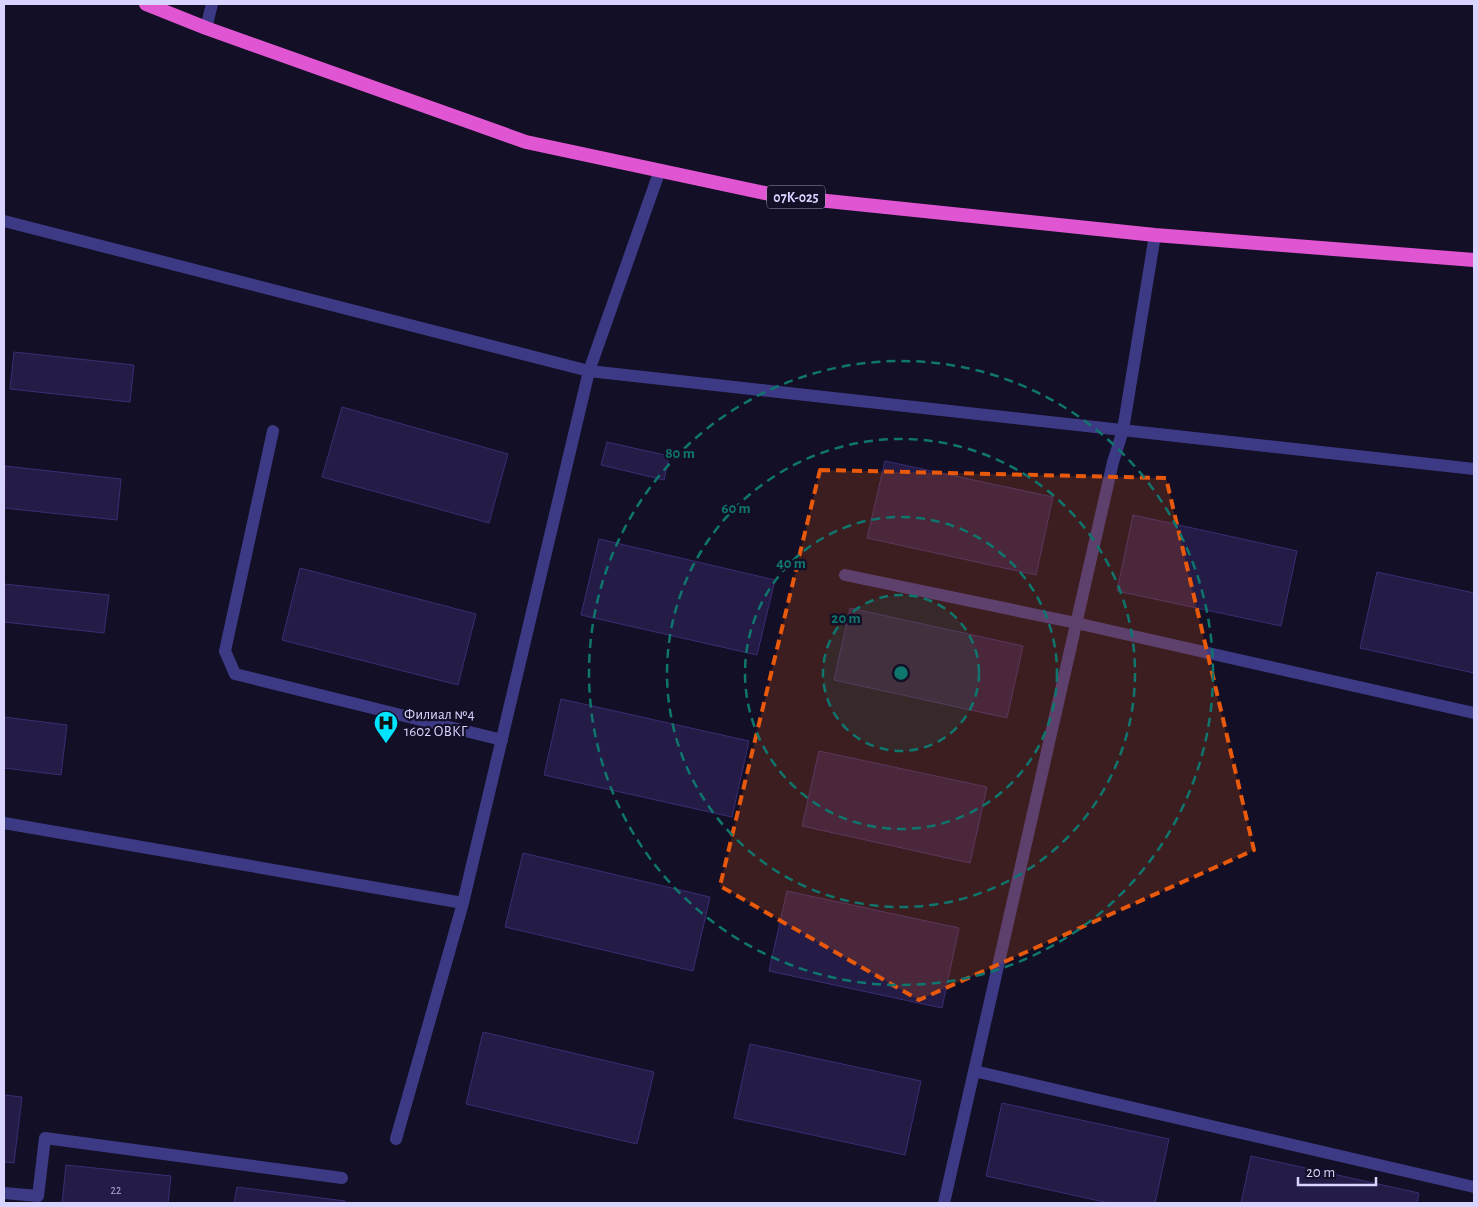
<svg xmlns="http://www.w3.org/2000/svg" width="1478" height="1207" viewBox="0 0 1478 1207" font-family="'Alegreya Sans',sans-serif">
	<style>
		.building { fill: #241b47; stroke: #3b2d73 }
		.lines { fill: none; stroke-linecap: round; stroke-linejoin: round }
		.service { stroke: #3d3a85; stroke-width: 12 }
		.trunk { stroke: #e055d1; stroke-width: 14 }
		.marked { fill: #e8590c; fill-opacity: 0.2; stroke: #e8590c; stroke-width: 4; stroke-dasharray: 10 6; stroke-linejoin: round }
		.ring { fill: none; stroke: #0f766e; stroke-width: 2.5; stroke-dasharray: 9 6 }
		.labels { text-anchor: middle; stroke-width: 4.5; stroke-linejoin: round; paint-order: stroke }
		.number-label { font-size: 12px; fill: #aca6d1 }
		.shield { fill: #130f26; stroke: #9e99be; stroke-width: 1 }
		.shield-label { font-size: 14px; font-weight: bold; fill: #d9d4ff }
		.poi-label { font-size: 15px; fill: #d9d4ff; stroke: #130f26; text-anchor: start }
		.centre { fill: #0f766e; stroke: #130f26; stroke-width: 2.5 }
		.ring-label { font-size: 15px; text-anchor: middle; font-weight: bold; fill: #0f766e; stroke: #130f26; stroke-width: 4.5; stroke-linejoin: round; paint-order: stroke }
	</style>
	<rect width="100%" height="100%" fill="#130f26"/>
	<path class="building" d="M 14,352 L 134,365 L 130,402 L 10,389 Z
		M 342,407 L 508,454 L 489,523 L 322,477 Z
		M 607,442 L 669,456 L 664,480 L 601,465 Z
		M 885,461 L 1053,497 L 1036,575 L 867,538 Z
		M 5,466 L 121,479 L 117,520 L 4,508 Z
		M 1133,515 L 1297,551 L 1281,626 L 1117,591 Z
		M 599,539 L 775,580 L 757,655 L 581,615 Z
		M 300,568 L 476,614 L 458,685 L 282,640 Z
		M 1377,572 L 1474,593 L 1474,673 L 1360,648 Z
		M 4,584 L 109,595 L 104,633 L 4,622 Z
		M 850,608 L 1023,646 L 1007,718 L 834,680 Z
		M 561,699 L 749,741 L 732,817 L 544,775 Z
		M 4,717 L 67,725 L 61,775 L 4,768 Z
		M 819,751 L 987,787 L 970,863 L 802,826 Z
		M 523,853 L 710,897 L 693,971 L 505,927 Z
		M 787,891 L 959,928 L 942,1008 L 769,971 Z
		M 483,1032 L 654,1072 L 637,1144 L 466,1104 Z
		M 750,1044 L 921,1081 L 905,1155 L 734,1118 Z
		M 4,1095 L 22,1097 L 14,1163 L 4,1162 Z
		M 1002,1103 L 1169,1139 L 1155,1203 L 1109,1203 L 986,1176 Z
		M 1251,1156 L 1419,1193 L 1417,1203 L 1241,1203 Z
		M 66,1165 L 171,1176 L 168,1203 L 62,1203 Z
		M 237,1187 L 345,1201 L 344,1203 L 234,1203 Z"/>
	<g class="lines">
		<path class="service" d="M 206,28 L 212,4
			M 4,221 L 589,371 L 1474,469
			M 273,431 L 225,651 L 235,674 L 502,740
			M 845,575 L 1076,623 L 1474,713
			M 4,823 L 463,903
			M 974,1071 L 1474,1187
			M 396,1139 L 463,903 L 589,371 L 660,170
			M 4,1193 L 38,1196 L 45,1138 L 342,1178
			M 944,1203 L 1113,462 L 1123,430 L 1155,235"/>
		<path class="trunk" d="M 146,4 L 206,28 L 526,142 L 779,196 L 1155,235 L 1474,260"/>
	</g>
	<path class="marked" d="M 820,470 L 1166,478 L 1254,850 L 919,1000 L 720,886 Z"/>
	<circle cx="901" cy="673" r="78" fill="#0f766e" fill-opacity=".12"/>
	<g class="ring">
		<circle cx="901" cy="673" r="78"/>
		<circle cx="901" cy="673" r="156"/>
		<circle cx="901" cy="673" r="234"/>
		<circle cx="901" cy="673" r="312"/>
	</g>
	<defs>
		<symbol id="hospital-pin" viewBox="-11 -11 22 30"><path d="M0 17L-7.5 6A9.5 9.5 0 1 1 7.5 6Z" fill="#00e5ff" stroke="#130f26"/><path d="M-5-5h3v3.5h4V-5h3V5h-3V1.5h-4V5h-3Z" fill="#111"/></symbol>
	</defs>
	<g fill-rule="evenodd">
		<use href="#hospital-pin" x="372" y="709" width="28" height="38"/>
	</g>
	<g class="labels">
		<g class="number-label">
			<text x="116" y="1194">22</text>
		</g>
		<rect class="shield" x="767" y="185.5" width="58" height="23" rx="4"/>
		<g class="shield-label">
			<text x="796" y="202">07К-025</text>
		</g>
		<g class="poi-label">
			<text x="404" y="719">Филиал №4<tspan x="404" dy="17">1602 ОВКГ</tspan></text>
		</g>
	</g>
	<circle cx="901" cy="673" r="8" class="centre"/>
	<g class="ring-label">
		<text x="680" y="458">80 m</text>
		<text x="736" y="513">60 m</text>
		<text x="791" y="568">40 m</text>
		<text x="846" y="623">20 m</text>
	</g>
	<rect width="1478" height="1207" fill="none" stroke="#d9d4ff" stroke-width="10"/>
	<path d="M1298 1177v8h78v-8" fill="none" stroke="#d9d4ff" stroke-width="2.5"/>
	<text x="1306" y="1177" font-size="15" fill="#d9d4ff" stroke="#130f26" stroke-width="4" paint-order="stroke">20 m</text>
</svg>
